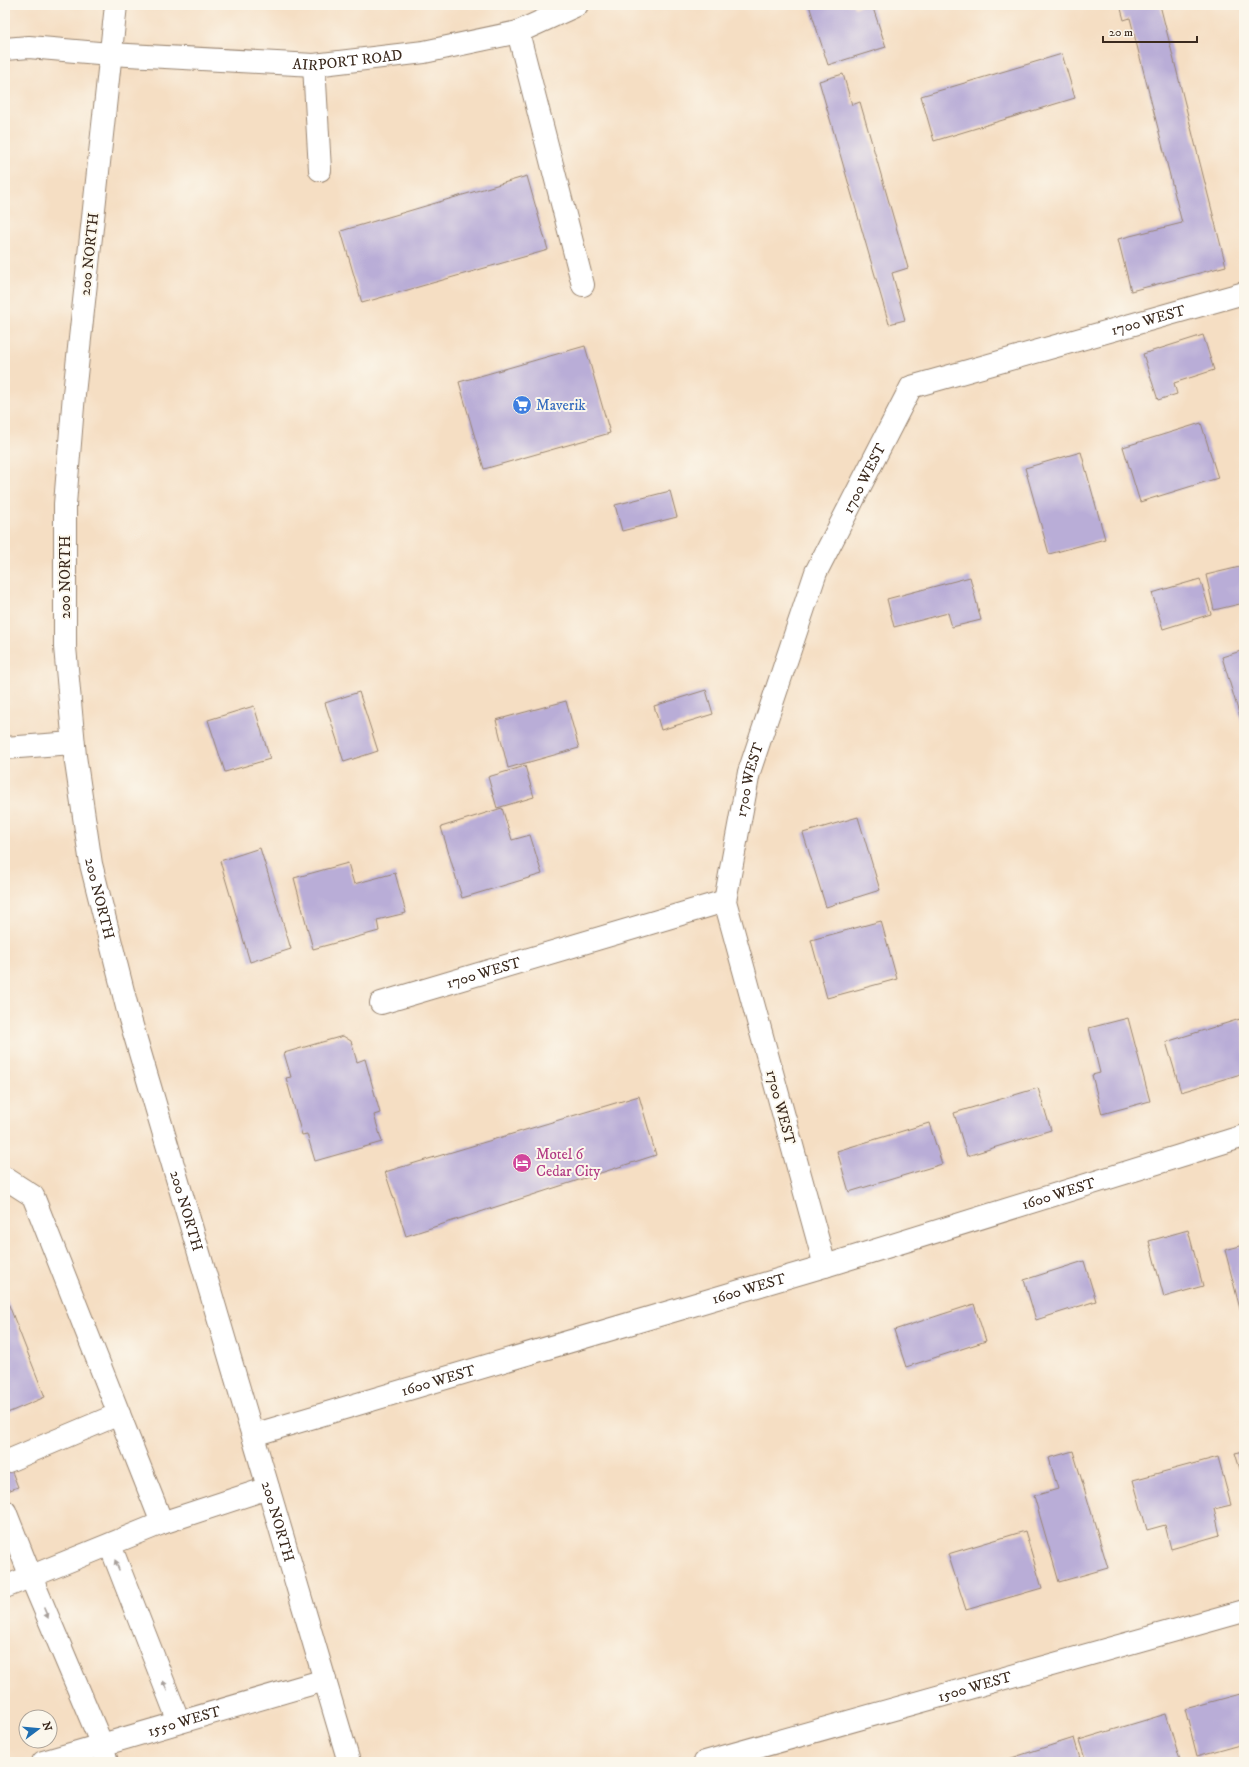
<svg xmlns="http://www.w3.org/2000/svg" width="1249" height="1767" viewBox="0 0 1249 1767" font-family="'IM FELL DW Pica',serif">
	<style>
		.building { fill: #b9add7 }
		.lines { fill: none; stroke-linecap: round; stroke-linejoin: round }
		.minor-casing { stroke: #988470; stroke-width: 24 }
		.major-casing { stroke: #988470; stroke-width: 24 }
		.minor { stroke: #fff; stroke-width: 22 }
		.major { stroke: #fff; stroke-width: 22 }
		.oneway { fill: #a79f9a }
		.labels { text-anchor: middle; stroke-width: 4; stroke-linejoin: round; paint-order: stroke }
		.street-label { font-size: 15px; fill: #3b2a1e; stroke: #fbf7ec }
		.shop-label { font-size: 15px; fill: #366cbe; stroke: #fbf7ec; text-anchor: start }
		.hotel-label { font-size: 15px; fill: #b23c85; stroke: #fbf7ec; text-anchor: start }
	</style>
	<rect width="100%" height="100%" fill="#fbf7ec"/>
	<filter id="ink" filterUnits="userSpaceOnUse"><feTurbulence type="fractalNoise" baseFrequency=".025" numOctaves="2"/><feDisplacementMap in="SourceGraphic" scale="8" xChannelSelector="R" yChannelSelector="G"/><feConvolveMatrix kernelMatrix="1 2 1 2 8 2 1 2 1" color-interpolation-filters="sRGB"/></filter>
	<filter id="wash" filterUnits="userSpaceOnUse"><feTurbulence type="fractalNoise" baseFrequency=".012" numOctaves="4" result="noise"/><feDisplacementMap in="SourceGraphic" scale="16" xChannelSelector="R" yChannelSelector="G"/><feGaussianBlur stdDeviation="0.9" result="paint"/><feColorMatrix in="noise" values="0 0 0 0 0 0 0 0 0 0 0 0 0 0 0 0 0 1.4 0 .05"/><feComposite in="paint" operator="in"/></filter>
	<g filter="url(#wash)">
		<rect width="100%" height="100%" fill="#f5dec3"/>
		<g id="blocks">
			<path class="building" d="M 809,5 L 853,5 L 854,8 L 864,5 L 872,5 L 886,47 L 828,65 Z
				M 1120,5 L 1160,5 L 1226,266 L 1131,291 L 1118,239 L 1182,223 L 1130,18 L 1124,20 Z
				M 1062,54 L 1075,98 L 934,141 L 921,96 Z
				M 843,74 L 852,105 L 860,102 L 908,268 L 892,273 L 905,320 L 889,324 L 819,81 Z
				M 527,176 L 548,250 L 362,303 L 341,231 Z
				M 1203,335 L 1214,370 L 1174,383 L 1177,394 L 1158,400 L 1143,354 Z
				M 585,346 L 610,433 L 484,469 L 459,382 Z
				M 1201,423 L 1218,478 L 1140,502 L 1123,447 Z
				M 1081,452 L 1105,539 L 1049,554 L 1025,468 Z
				M 670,491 L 677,517 L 622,531 L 615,505 Z
				M 1244,566 L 1244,603 L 1214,610 L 1206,575 Z
				M 970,577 L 981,620 L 952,627 L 948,613 L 894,627 L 887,599 Z
				M 1200,579 L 1211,614 L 1163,629 L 1152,593 Z
				M 1244,650 L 1244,730 L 1222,657 Z
				M 706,690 L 713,714 L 661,730 L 654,706 Z
				M 359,692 L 378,751 L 344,762 L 325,703 Z
				M 566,701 L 579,748 L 508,768 L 496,720 Z
				M 254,706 L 270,759 L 225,772 L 208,720 Z
				M 525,766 L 534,797 L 497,808 L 488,777 Z
				M 502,808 L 512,840 L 530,835 L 542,874 L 462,898 L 441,827 Z
				M 858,817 L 880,890 L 826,907 L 803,833 Z
				M 260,848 L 291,949 L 250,962 L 220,861 Z
				M 348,863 L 354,884 L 395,873 L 406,913 L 377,920 L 379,931 L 313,949 L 294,878 Z
				M 881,921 L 897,979 L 827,998 L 811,940 Z
				M 1128,1018 L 1150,1101 L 1102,1114 L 1092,1075 L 1100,1073 L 1089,1028 Z
				M 1240,1019 L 1244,1033 L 1244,1073 L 1181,1092 L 1166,1042 Z
				M 343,1036 L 351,1041 L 357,1062 L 365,1059 L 380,1113 L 374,1115 L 382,1142 L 315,1161 L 307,1134 L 302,1135 L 286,1078 L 291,1077 L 284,1053 Z
				M 5,1057 L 10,1075 L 5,1076 Z
				M 1038,1088 L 1051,1130 L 967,1156 L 954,1113 Z
				M 639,1096 L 656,1155 L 406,1236 L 385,1172 Z
				M 929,1123 L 942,1164 L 849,1192 L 837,1151 Z
				M 1188,1230 L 1203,1286 L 1164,1297 L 1149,1241 Z
				M 1244,1245 L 1244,1312 L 1241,1313 L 1225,1250 Z
				M 1084,1261 L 1096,1301 L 1036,1320 L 1024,1280 Z
				M 5,1295 L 45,1397 L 5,1414 Z
				M 974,1304 L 986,1341 L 906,1367 L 894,1330 Z
				M 1073,1451 L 1108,1568 L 1059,1582 L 1034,1496 L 1058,1489 L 1049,1458 Z
				M 1244,1451 L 1244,1482 L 1235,1453 Z
				M 5,1454 L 18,1487 L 5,1492 Z
				M 1218,1457 L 1231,1505 L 1214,1509 L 1220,1535 L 1171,1549 L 1165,1525 L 1147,1530 L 1133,1480 Z
				M 1025,1531 L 1042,1588 L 966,1610 L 948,1554 Z
				M 1244,1693 L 1244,1743 L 1197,1756 L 1185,1709 Z
				M 1166,1714 L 1180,1760 L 1172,1762 L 1086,1762 L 1079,1740 Z
				M 1074,1738 L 1081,1762 L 999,1762 Z"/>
		</g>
	</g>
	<g filter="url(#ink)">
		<use href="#blocks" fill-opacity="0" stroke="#988470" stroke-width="1"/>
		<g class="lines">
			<defs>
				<g id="minor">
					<path d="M 518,32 L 583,285"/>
					<path id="s1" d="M 110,54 L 314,65 L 424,52 L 518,32 L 577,5"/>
					<path d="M 314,65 L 320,170"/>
					<path d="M 5,748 L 73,743"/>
					<path id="s2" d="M 381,1003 L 725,901"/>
					<path d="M 5,1178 L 33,1196 L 162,1523"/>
					<path id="s3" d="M 825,1266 L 725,901 L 749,772 L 816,572 L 911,387 L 1244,293"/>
					<path id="s4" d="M 253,1435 L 825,1266 L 1244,1136"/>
					<path d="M 8,1461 L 119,1414"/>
					<path d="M 5,1511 L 31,1577 L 102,1745 L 107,1762"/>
					<path d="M 110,1545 L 179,1722"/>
					<path d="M 5,1587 L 162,1523 L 268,1488"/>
					<path id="s5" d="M 43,1762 L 325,1680"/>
					<path id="s6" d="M 705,1762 L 1244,1611"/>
				</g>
				<g id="major">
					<path id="s7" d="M 116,5 L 74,394 L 65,504 L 65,647 L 75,756 L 91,864 L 130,1019 L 349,1762"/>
					<path d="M 5,49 L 29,47 L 110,54"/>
				</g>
			</defs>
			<use href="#minor" class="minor-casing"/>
			<use href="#major" class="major-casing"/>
			<use href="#minor" class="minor"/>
			<use href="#major" class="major"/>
		</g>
		<defs><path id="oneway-solid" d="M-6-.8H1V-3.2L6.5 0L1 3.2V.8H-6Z"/></defs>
		<g class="oneway">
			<use href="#oneway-solid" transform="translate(117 1565) rotate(-112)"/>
			<use href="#oneway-solid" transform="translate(46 1613) rotate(67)"/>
			<use href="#oneway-solid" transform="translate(165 1686) rotate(-112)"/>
		</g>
	</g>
	<defs>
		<symbol id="supermarket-disc" viewBox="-11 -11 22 22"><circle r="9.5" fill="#3f7fe0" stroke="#fbf7ec"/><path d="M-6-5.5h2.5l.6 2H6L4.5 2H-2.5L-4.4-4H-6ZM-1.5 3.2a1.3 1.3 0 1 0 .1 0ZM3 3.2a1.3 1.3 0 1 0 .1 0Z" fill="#fff"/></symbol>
		<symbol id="hotel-disc" viewBox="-11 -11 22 22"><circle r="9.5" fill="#d1479c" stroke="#fbf7ec"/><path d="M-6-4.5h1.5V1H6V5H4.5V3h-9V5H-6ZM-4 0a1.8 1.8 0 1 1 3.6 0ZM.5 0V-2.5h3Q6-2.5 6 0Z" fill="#fff"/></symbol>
	</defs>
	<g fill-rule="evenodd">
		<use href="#supermarket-disc" x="511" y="394" width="22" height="22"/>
		<use href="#hotel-disc" x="511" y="1152" width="22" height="22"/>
	</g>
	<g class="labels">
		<g class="street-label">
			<text dy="5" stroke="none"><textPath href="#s1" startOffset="238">AIRPORT ROAD</textPath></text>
			<text transform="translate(89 254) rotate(-84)" y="5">200 NORTH</text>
			<text dy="5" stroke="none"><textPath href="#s3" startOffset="1175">1700 WEST</textPath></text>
			<text dy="5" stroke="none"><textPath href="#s3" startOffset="826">1700 WEST</textPath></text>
			<text transform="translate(65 577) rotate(-90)" y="5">200 NORTH</text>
			<text dy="5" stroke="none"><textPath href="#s3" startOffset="502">1700 WEST</textPath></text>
			<text dy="5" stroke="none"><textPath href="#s7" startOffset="899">200 NORTH</textPath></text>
			<text dy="5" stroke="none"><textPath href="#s2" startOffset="107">1700 WEST</textPath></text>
			<text transform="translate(781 1107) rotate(75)" y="5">1700 WEST</text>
			<text dy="5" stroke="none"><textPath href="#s4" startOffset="841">1600 WEST</textPath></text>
			<text dy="5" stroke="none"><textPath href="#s7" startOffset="1223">200 NORTH</textPath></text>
			<text dy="5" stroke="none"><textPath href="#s4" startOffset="517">1600 WEST</textPath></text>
			<text dy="5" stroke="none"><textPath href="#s4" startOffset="193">1600 WEST</textPath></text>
			<text dy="5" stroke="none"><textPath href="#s7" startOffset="1547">200 NORTH</textPath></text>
			<text dy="5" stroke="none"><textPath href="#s6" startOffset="280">1500 WEST</textPath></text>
			<text dy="5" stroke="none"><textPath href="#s5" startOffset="147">1550 WEST</textPath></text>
		</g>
		<g class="shop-label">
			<text x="536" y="410">Maverik</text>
		</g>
		<g class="hotel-label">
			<text x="536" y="1159">Motel 6<tspan x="536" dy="17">Cedar City</tspan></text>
		</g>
	</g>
	<rect width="1249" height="1767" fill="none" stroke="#fbf7ec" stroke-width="20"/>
	<g transform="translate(38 1729) rotate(74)"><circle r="19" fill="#fbf7ec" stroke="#aea59a"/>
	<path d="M0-3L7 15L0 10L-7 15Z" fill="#1f6fb2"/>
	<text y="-6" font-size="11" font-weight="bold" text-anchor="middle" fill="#3b2a1e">N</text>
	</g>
	<path d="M1103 36v6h94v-6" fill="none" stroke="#3b2a1e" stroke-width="2"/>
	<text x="1109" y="36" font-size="12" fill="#3b2a1e" stroke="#fbf7ec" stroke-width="3" paint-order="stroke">20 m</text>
</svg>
